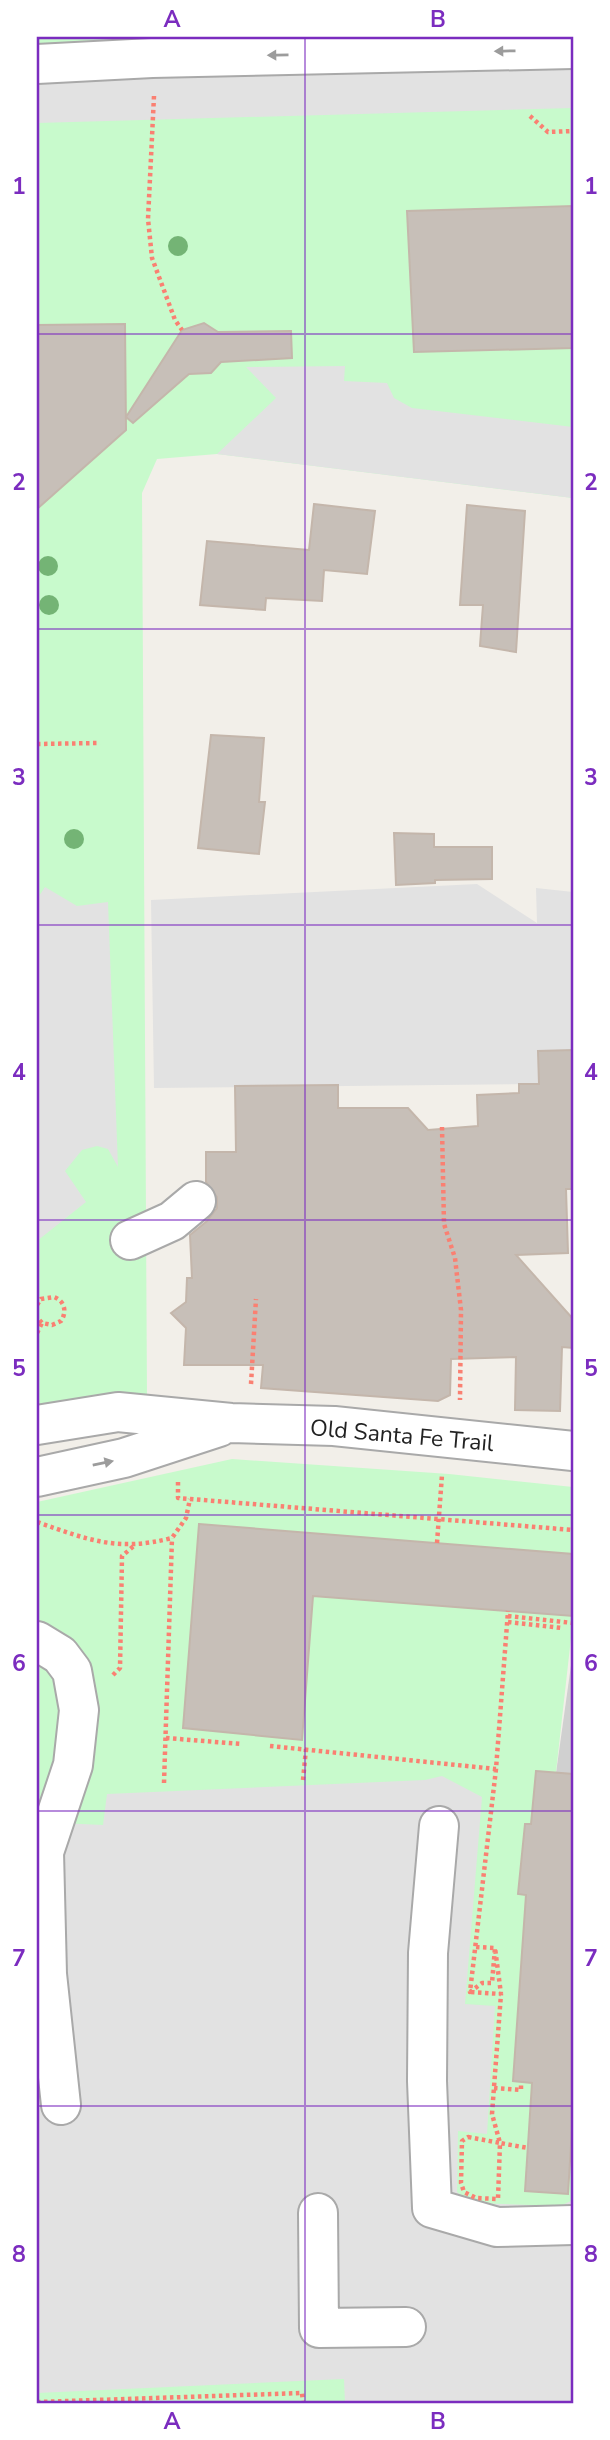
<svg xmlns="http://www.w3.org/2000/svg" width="610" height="2440" viewBox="0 0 610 2440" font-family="'Nunito Sans',sans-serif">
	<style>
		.religious { fill: #d0d0d0 }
		.park { fill: #c8facc }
		.parking { fill: #e2e2e2 }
		.building { fill: #c7bfb8; stroke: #c4b6ab; stroke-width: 2 }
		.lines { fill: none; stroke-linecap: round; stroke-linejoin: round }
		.minor-casing { stroke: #a9a9a9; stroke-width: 42 }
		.path { stroke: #fa8072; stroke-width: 4.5; stroke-dasharray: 3.5 3.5; stroke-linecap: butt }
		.minor { stroke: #fff; stroke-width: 38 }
		.tree { fill: #74b475 }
		.oneway { fill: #9c9c9c }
		.grid { fill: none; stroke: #7b2cbf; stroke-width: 2; stroke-opacity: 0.55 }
		.labels { text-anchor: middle; stroke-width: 7; stroke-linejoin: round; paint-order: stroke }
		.street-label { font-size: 23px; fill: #222; stroke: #fff }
		.neatline { fill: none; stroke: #7b2cbf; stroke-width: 2.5 }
		.grid-label { font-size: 23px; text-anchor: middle; font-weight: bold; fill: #7b2cbf }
	</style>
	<rect width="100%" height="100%" fill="#f2efe9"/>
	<path class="religious" d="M 573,1651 L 573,1775 L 556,1773 Z"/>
	<path class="park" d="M 37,37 L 573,37 L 573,498 L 217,454 L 157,459 L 142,493 L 147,1400 L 37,1414 Z
		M 232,1459 L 449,1474 L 573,1487 L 573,1620 L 556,1772 L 573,1775 L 573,2403 L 37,2403 L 37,1502 Z"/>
	<path class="parking" d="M 185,37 L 573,37 L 573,108 L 37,123 L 37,78 L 189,76 Z
		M 345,366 L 344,381 L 387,383 L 394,398 L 412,408 L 573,427 L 573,498 L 217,454 L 276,398 L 246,367 Z
		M 477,884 L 537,923 L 536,888 L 573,892 L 573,1050 L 538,1051 L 539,1084 L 154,1088 L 151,900 Z
		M 45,887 L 77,906 L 108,902 L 118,1167 L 108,1149 L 97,1146 L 82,1150 L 65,1171 L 86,1202 L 37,1241 L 37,899 Z
		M 442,1776 L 482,1797 L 465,2004 L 495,2006 L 487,2134 L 458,2131 L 457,2192 L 471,2203 L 560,2206 L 573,2200 L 573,2403 L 345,2403 L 344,2379 L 37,2393 L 37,1822 L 103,1825 L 107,1794 L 425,1780 Z"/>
	<path class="building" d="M 573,206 L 573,348 L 414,352 L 407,211 Z
		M 204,323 L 218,332 L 291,331 L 292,358 L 221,362 L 211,373 L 189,374 L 133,423 L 126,417 L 182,330 Z
		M 125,324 L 126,430 L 37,509 L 37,325 Z
		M 314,504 L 375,511 L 367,574 L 324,570 L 322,601 L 266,598 L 265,610 L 200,605 L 207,541 L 309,550 Z
		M 467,505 L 525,511 L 516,652 L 480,646 L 483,605 L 460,605 Z
		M 211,735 L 264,738 L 259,802 L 265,802 L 259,854 L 198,848 Z
		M 394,833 L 434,834 L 434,847 L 492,847 L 492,879 L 435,880 L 435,883 L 396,885 Z
		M 573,1050 L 573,1189 L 566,1189 L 568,1253 L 516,1255 L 573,1319 L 573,1348 L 562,1347 L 560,1411 L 515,1410 L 516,1357 L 451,1359 L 450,1395 L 438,1401 L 261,1388 L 263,1365 L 184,1365 L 186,1328 L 171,1313 L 186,1302 L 187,1278 L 192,1278 L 190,1235 L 207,1221 L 217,1208 L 217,1197 L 206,1182 L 206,1152 L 236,1152 L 235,1086 L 338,1085 L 338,1108 L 408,1108 L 428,1130 L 478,1126 L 477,1095 L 519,1093 L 519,1084 L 539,1084 L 538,1051 Z
		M 199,1524 L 573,1554 L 573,1616 L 313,1596 L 302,1740 L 183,1728 Z
		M 536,1771 L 573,1774 L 573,2112 L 568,2194 L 525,2191 L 532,2083 L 513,2081 L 526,1895 L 518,1894 L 525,1824 L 531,1824 Z"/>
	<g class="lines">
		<defs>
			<path id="minor" d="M 37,64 L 152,58 L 573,49
				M 130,1240 L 172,1221 L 196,1201
				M 37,1425 L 118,1412 L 231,1423 L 334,1426 L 573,1451
				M 37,1477 L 124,1458 L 219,1427
				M 37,1641 L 60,1655 L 72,1671 L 79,1710 L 73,1765 L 44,1852 L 47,1974 L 61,2105
				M 439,1826 L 428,1953 L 427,2081 L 432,2208 L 497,2227 L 573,2225
				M 318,2213 L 319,2328 L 406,2327"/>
		</defs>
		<use href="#minor" class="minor-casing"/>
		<path class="path" d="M 154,96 L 148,219 L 152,258 L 175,320 L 182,330
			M 530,116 L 548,132 L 573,131
			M 37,744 L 100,743
			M 442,1127 L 444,1224 L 455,1258 L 461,1310 L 460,1400
			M 37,1305 L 41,1299 L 54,1297 C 65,1301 67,1312 61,1321 L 52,1325 L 42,1323 L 37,1317
			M 37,1333 L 42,1323
			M 251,1384 L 256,1299
			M 178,1482 L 178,1498 L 573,1530
			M 37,1522 C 89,1540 117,1552 172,1538 L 186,1518 L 190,1499
			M 437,1543 L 442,1475
			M 508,1616 L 573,1623
			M 508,1622 L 562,1628
			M 113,1675 L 120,1668 L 122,1556 L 135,1545
			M 166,1738 L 241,1744
			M 270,1746 L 496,1769 L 508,1611
			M 496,1769 L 470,1992 L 482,1983 L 492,1983 L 495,1948 L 501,1994
			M 303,1780 L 306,1749
			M 164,1783 L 172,1538
			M 476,1947 L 495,1948
			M 471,1992 L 501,1994 L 492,2114 L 500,2143 L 528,2148
			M 494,2088 L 521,2090 L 521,2082
			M 468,2137 L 500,2143 L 498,2199 L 476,2198 L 464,2192 L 461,2183 L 462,2141 Z
			M 37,2402 L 302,2393 L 303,2403"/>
		<use href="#minor" class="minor"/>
	</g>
	<g class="tree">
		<circle cx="178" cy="246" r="10"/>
		<circle cx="48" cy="566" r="10"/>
		<circle cx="49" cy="605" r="10"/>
		<circle cx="74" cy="839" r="10"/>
	</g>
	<defs><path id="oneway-solid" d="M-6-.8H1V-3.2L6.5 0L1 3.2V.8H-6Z" transform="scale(1.75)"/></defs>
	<g class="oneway">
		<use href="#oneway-solid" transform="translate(505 51) rotate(179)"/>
		<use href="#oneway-solid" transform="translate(278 55) rotate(179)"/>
		<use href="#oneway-solid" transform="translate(103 1463) rotate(-12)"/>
	</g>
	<path class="grid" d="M 305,37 L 305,2403M 37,334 L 573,334M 37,629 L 573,629M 37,925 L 573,925M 37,1220 L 573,1220M 37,1515 L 573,1515M 37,1811 L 573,1811M 37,2106 L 573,2106"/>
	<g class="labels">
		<g class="street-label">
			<text transform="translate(402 1435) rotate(5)" y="8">Old Santa Fe Trail</text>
		</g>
	</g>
	<rect width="610" height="2440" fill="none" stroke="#ffffff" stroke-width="77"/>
	<rect x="38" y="38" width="534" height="2364" class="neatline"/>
	<g class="grid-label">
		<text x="172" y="27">A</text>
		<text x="438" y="27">B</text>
		<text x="19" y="194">1</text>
		<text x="591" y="194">1</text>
		<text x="19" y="490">2</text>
		<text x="591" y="490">2</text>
		<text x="19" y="785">3</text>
		<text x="591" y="785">3</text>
		<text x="19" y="1080">4</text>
		<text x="591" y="1080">4</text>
		<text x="19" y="1376">5</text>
		<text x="591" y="1376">5</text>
		<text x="19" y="1671">6</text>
		<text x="591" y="1671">6</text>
		<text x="19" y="1966">7</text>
		<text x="591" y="1966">7</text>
		<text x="19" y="2262">8</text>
		<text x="591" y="2262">8</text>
		<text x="172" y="2429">A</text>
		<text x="438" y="2429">B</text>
	</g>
</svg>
